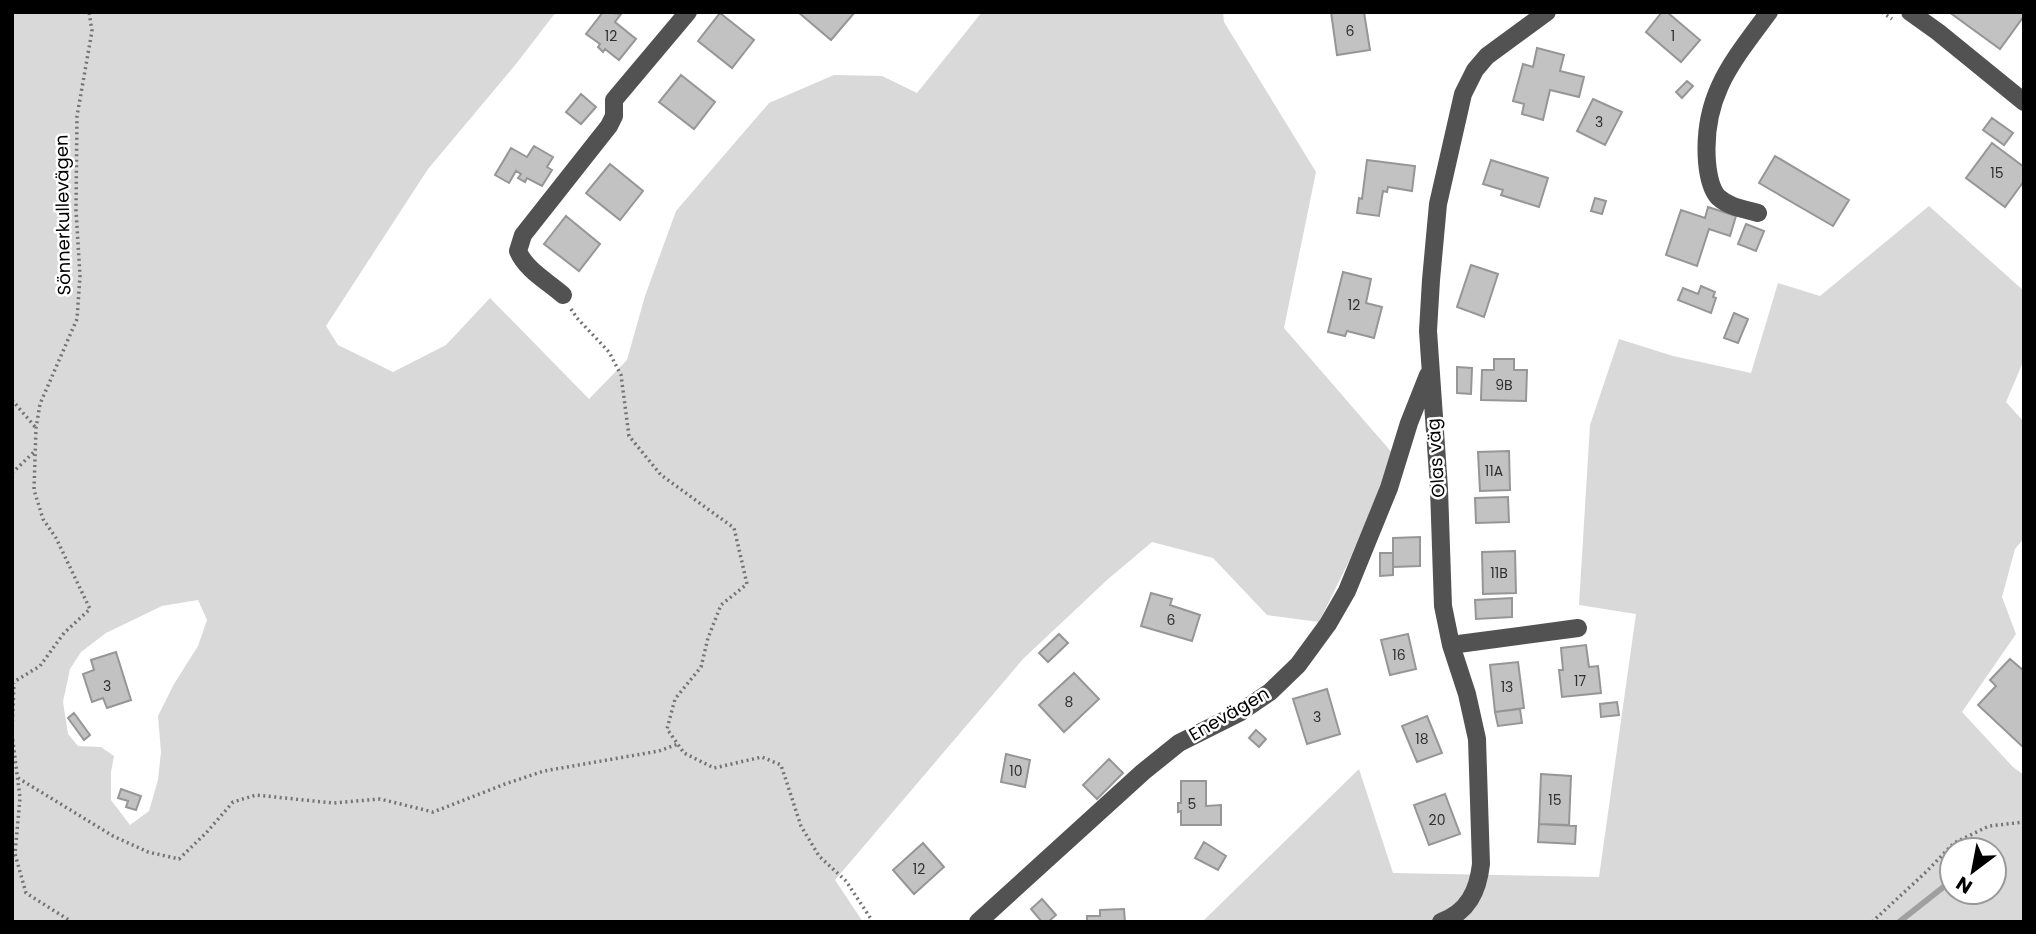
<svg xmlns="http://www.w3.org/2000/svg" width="2036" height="934" viewBox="0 0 2036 934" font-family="Poppins,sans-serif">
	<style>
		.green { fill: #d9d9d9; fill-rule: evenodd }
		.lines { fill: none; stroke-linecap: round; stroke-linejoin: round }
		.stream { stroke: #a0a0a0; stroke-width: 6 }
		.building { fill: #c2c2c2; stroke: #969696; stroke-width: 2 }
		.path { stroke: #747474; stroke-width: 3.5; stroke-dasharray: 2 3.5; stroke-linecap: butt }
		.minor { stroke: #525252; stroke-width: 18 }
		.labels { text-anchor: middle; stroke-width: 5; stroke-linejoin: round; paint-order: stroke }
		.number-label { font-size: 14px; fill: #303030 }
		.street-label { font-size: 18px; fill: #000; stroke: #fff }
	</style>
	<rect width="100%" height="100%" fill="#fff"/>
	<path class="green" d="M 12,12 L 556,12 L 516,64 L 428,169 L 326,326 L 338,345 L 393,372 L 446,345 L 490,298 L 589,399 L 627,360 L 645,296 L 676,211 L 769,103 L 834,75 L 882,76 L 917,93 L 982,12 L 1223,12 L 1224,22 L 1316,172 L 1284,328 L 1394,455 L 1350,559 L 1319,622 L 1267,615 L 1213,558 L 1152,542 L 1107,580 L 1023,659 L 835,880 L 863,922 L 12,922 ZM 198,600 L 207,620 L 198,646 L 174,684 L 158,716 L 161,752 L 158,780 L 149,811 L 130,825 L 111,800 L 111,772 L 114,756 L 101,747 L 78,746 L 68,734 L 63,702 L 70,669 L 81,652 L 106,633 L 162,606 Z
		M 1929,206 L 2024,291 L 2024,360 L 2006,402 L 2024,422 L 2024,538 L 2015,549 L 2002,597 L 2016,634 L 1962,712 L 2013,767 L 2024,775 L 2024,922 L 1202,922 L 1359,769 L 1393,873 L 1599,877 L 1636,614 L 1579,605 L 1590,425 L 1619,339 L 1673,356 L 1751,373 L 1778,283 L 1820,296 ZM 1952,850 L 1994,850 L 1994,892 L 1952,892 Z"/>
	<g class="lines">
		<path class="stream" d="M 1899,922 L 1946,885"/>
	</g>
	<path class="building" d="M 603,12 L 621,14 L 615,22 L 636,39 L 619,60 L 605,49 L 603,52 L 598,47 L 600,44 L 586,34 Z
		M 798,12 L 855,12 L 831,40 Z
		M 1331,12 L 1364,12 L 1370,50 L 1337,55 Z
		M 1662,12 L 1667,12 L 1700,40 L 1681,62 L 1646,32 Z
		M 1949,12 L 2023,12 L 2024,16 L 2000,49 Z
		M 720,13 L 754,40 L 732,68 L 698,41 Z
		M 1537,48 L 1564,55 L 1560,71 L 1584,77 L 1579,97 L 1550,90 L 1543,120 L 1522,114 L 1524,104 L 1513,101 L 1523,64 L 1533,67 Z
		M 681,75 L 715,102 L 694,129 L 659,102 Z
		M 1687,81 L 1693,86 L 1682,98 L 1676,92 Z
		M 581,94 L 596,107 L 581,124 L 566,112 Z
		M 1593,99 L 1622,112 L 1605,145 L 1577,131 Z
		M 1992,118 L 2013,133 L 2004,145 L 1983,130 Z
		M 1992,143 L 2024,167 L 2024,181 L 2005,207 L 1966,178 Z
		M 534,146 L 553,157 L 547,167 L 552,170 L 542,186 L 527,178 L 525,182 L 518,178 L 521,174 L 516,171 L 509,183 L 495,175 L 511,148 L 527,157 Z
		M 1775,156 L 1849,200 L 1833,226 L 1759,183 Z
		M 1367,160 L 1415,166 L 1412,191 L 1388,187 L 1387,192 L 1383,191 L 1379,216 L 1357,213 L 1359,198 L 1362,199 Z
		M 1491,160 L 1548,178 L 1539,207 L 1501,195 L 1503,190 L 1483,184 Z
		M 610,164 L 643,191 L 620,220 L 586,193 Z
		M 1595,198 L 1606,201 L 1602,214 L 1591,211 Z
		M 1708,207 L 1736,216 L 1730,236 L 1709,229 L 1697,266 L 1666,255 L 1681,210 L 1705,218 Z
		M 566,216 L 600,244 L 579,271 L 544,244 Z
		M 1746,224 L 1764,231 L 1756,251 L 1738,244 Z
		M 1471,265 L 1498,274 L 1484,317 L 1457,307 Z
		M 1343,272 L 1371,279 L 1366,303 L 1382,307 L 1374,338 L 1347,331 L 1345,336 L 1328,332 Z
		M 1701,286 L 1715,292 L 1713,297 L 1716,298 L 1711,313 L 1678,300 L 1683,288 L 1698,294 Z
		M 1734,313 L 1748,319 L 1738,343 L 1724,338 Z
		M 1494,359 L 1514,359 L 1514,370 L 1527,370 L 1526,401 L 1481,400 L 1482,370 L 1494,370 Z
		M 1457,367 L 1472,368 L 1471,394 L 1457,393 Z
		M 1509,451 L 1510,490 L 1480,491 L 1478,452 Z
		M 1508,497 L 1509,522 L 1476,523 L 1475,498 Z
		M 1420,537 L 1420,566 L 1393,567 L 1393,538 Z
		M 1515,551 L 1516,593 L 1483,594 L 1482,552 Z
		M 1380,553 L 1393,553 L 1393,575 L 1380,576 Z
		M 1151,593 L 1172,599 L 1170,605 L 1200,615 L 1192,641 L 1141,626 Z
		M 1512,598 L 1512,617 L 1476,619 L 1475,600 Z
		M 1059,634 L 1068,643 L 1048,662 L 1039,653 Z
		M 1408,634 L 1416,669 L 1390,675 L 1381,640 Z
		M 1586,645 L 1589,667 L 1598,666 L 1601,693 L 1562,697 L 1559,670 L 1563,670 L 1561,648 Z
		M 116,652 L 131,700 L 107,708 L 103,698 L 92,702 L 83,674 L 94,670 L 91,660 Z
		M 2010,659 L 2024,671 L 2024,748 L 1978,705 L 1996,686 L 1990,680 Z
		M 1518,662 L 1524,708 L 1495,712 L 1490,665 Z
		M 1074,673 L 1099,699 L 1064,732 L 1039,705 Z
		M 1327,689 L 1340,734 L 1307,744 L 1293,699 Z
		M 1617,702 L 1619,715 L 1601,717 L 1600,704 Z
		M 1520,709 L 1522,723 L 1498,726 L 1495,712 Z
		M 74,713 L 90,735 L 84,740 L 68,718 Z
		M 1427,716 L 1442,753 L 1417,762 L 1402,726 Z
		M 1256,730 L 1266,739 L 1259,747 L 1249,738 Z
		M 1006,754 L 1030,760 L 1025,787 L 1001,782 Z
		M 1109,759 L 1123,773 L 1097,799 L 1083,785 Z
		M 1541,774 L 1571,776 L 1569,825 L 1539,824 Z
		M 1181,781 L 1206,781 L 1206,806 L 1221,805 L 1221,825 L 1181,825 L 1181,811 L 1178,812 L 1178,803 L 1181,803 Z
		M 121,789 L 141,796 L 136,810 L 126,807 L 128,801 L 118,798 Z
		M 1445,794 L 1460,834 L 1429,845 L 1414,805 Z
		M 1539,824 L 1576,826 L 1575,844 L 1538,842 Z
		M 1204,842 L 1226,856 L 1218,870 L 1195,858 Z
		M 923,843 L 944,867 L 914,894 L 893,870 Z
		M 1042,899 L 1056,915 L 1048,922 L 1042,922 L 1031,909 Z
		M 1124,909 L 1125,922 L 1087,922 L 1087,916 L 1100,916 L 1100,910 Z"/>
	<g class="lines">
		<path class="path" d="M 1882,12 L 1892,19
			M 571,309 L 577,318 L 609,352 L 621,375 L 629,436 L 661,475 L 734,528 L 747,584 L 721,605 L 708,638 L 701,667 L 675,699 L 667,729 L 684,753 L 714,768 L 762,757 L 781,765 L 801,826 L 819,856 L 846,881 L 873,922
			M 12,400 L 36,428
			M 12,473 L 35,451
			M 12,683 L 40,666 L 64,633 L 90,609 L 56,538 L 43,519 L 34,490 L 36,428 L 40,404 L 77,319 L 80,276 L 76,210 L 77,116 L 92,31 L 89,12
			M 12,733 L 14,683
			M 12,734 L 20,798 L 15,854 L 26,893 L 72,922
			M 18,778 L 113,836 L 148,852 L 179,859 L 206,833 L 233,802 L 256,795 L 333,803 L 380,799 L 433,812 L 505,784 L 544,771 L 659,751 L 678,744
			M 1872,922 L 1926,872 L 1954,843 L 1989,826 L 2024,822"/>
		<path class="minor" d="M 1910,12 L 1938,32 L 2024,102
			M 1758,213 C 1744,209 1729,207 1718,197 C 1710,188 1708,173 1707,162 C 1702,96 1732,62 1769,12
			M 563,295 C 547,281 526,270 518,251 L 523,235 L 609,126 L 614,116 L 614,100 L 688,12
			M 1451,645 L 1578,628
			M 978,922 L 1143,772 L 1179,743 L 1239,713 L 1270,692 L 1298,665 L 1328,624 L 1347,591 L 1389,488 L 1409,423 L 1428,375
			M 1441,922 C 1468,912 1478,891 1481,864 L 1477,739 L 1467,694 L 1451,645 L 1443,606 L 1439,489 L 1428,331 L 1431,280 L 1438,204 L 1463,94 L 1475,70 L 1487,56 L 1547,12"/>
	</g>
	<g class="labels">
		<g class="number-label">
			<text x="1350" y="36">6</text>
			<text x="611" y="41">12</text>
			<text x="1673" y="41">1</text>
			<text x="1599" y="127">3</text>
			<text x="1997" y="178">15</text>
			<text x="1354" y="310">12</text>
			<text x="1504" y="390">9B</text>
			<text x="1494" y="476">11A</text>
			<text x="1499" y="578">11B</text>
			<text x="1171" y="625">6</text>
			<text x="1399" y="660">16</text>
			<text x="1580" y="686">17</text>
			<text x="107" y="691">3</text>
			<text x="1507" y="692">13</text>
			<text x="1069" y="707">8</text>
			<text x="1317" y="722">3</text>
			<text x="1422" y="744">18</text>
			<text x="1016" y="776">10</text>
			<text x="1555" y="805">15</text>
			<text x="1192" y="809">5</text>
			<text x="1437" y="825">20</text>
			<text x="919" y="874">12</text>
		</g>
		<g class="street-label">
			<text transform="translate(63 215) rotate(-91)" y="6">Sönnerkullevägen</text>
			<text transform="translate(1436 458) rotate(-94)" y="6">Olas väg</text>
			<text transform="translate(1229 714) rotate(-30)" y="6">Enevägen</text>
		</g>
	</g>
	<rect width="2036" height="934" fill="none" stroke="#000000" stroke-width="28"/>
	<g transform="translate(1973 871) rotate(212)"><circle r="33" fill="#ffffff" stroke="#999999" stroke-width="2"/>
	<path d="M0-5L12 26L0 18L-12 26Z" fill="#000000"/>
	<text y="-10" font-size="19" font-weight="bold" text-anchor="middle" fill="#000000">N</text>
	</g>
</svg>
